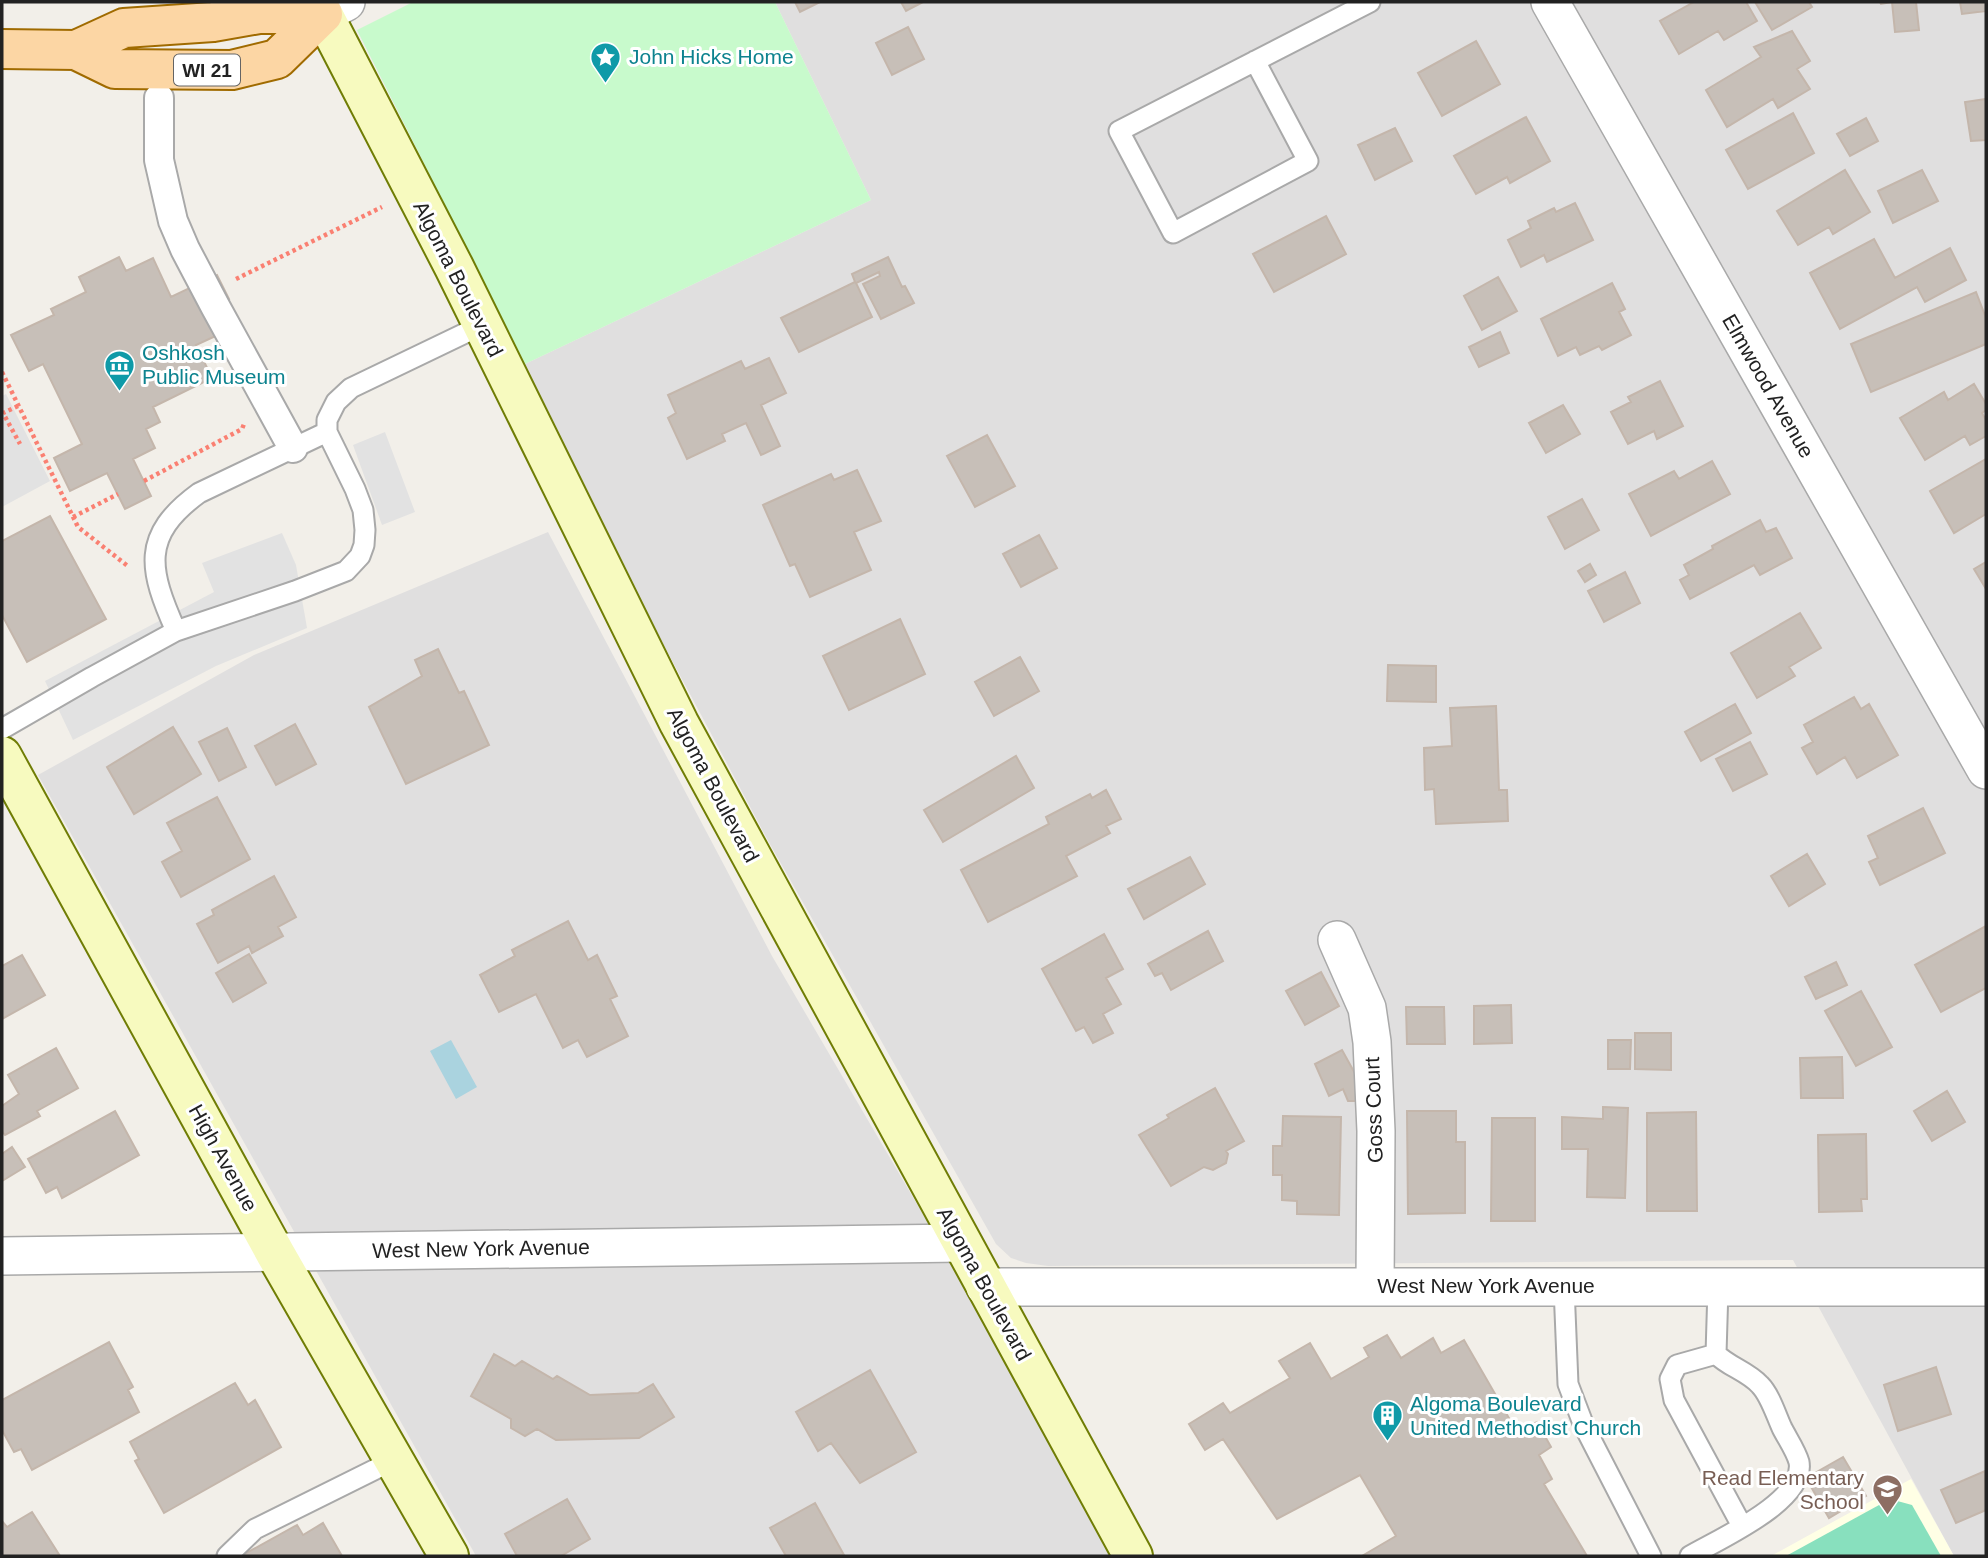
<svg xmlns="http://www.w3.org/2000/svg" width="1988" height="1558" viewBox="0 0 1988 1558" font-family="Helvetica,sans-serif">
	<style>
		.residential { fill: #e0dfdf }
		.education { fill: #ffffe5 }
		.park { fill: #c8facc }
		.pitch { fill: #88e0be }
		.parking { fill: #e2e2e2 }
		.water { fill: #aad3df }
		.building { fill: #c7bfb8; stroke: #c4b6ab; stroke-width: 2 }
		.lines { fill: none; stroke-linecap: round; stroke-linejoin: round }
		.service-casing { stroke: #a9a9a9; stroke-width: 23 }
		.pedestrian-casing { stroke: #a9a9a9; stroke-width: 32 }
		.minor-casing { stroke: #a9a9a9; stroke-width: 40 }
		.secondary-casing { stroke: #707d05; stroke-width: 42 }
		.primary-casing { stroke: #a06b00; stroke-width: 42 }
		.path { stroke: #fa8072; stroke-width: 4.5; stroke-dasharray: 3.5 3.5; stroke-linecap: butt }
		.service { stroke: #fff; stroke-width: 19 }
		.pedestrian { stroke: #fff; stroke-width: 28 }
		.minor { stroke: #fff; stroke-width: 37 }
		.secondary { stroke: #f7fabf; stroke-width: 38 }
		.primary { stroke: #fcd6a4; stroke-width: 38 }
		.labels { text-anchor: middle; stroke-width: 6; stroke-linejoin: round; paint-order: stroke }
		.shield { fill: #fff; stroke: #646464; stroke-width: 2 }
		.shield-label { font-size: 19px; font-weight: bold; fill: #222 }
		.culture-label { font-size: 21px; fill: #0d838f; stroke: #fff; text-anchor: start }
		.street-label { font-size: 21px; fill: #222; stroke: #fff }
		.education-label { font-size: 21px; fill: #785e54; stroke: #fff; text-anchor: end }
	</style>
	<rect width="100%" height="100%" fill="#f2efe9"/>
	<path class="residential" d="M 775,2 L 1986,2 L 1986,1556 L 1954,1556 L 1793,1260 L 1048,1266 L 1026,1263 L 1011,1258 L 996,1244 L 771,846 L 659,636 L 525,364 L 871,200 Z
		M 548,532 L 772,956 L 973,1300 L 1116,1556 L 476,1556 L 38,775 L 254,655 Z"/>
	<path class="education" d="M 1911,1479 L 1954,1556 L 1771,1556 Z"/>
	<path class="park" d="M 413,2 L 775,2 L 871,200 L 525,364 L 357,30 Z"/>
	<path class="pitch" d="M 1890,1499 L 1912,1505 L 1941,1556 L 1786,1556 Z"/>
	<path class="parking" d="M 6,394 L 50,481 L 2,507 L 2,396 Z
		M 385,432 L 415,512 L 382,525 L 353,445 Z
		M 282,533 L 296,565 L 307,628 L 216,666 L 73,740 L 45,681 L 214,592 L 202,563 Z"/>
	<path class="water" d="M 451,1040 L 477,1087 L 456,1099 L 430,1051 Z"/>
	<path class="building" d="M 795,2 L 820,2 L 800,12 Z
		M 901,2 L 923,2 L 906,11 Z
		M 1694,2 L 1746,2 L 1757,21 L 1724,40 L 1718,31 L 1679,54 L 1660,21 Z
		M 1755,2 L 1809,2 L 1812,7 L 1772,30 Z
		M 1880,2 L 1916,2 L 1919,30 L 1895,32 L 1892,2 L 1881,4 Z
		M 1960,2 L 1986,2 L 1986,14 L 1986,11 L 1962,14 Z
		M 908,27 L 924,59 L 892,75 L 876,43 Z
		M 1792,31 L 1810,61 L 1797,69 L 1810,89 L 1778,108 L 1773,99 L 1727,127 L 1706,90 L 1761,57 L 1754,47 Z
		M 1476,41 L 1500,84 L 1442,116 L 1418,73 Z
		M 1986,99 L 1986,140 L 1971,141 L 1965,102 Z
		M 1793,113 L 1814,153 L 1748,189 L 1726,150 Z
		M 1526,117 L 1550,161 L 1510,183 L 1507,177 L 1476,194 L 1454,156 Z
		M 1866,118 L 1878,141 L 1850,156 L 1837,134 Z
		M 1395,128 L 1412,161 L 1375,180 L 1358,145 Z
		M 1845,170 L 1870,212 L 1833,234 L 1829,227 L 1798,245 L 1777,211 Z
		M 1922,170 L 1938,201 L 1893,223 L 1878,191 Z
		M 1575,203 L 1593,240 L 1547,262 L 1544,255 L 1521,267 L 1508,240 L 1531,228 L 1528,221 L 1554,208 L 1556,212 Z
		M 1326,216 L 1346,254 L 1274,292 L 1253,254 Z
		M 1874,239 L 1895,278 L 1950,248 L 1966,280 L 1925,302 L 1917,287 L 1840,329 L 1810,273 Z
		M 119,257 L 126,271 L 153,258 L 171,297 L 217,275 L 229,299 L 208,309 L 220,334 L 196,345 L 212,378 L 153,407 L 160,422 L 146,429 L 155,448 L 133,459 L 151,496 L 125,509 L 107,473 L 70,491 L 54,458 L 82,444 L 43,364 L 29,371 L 11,335 L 54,315 L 51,309 L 86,292 L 79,277 Z
		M 888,257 L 902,287 L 905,286 L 914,303 L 881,319 L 863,284 L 880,276 L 879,272 L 856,283 L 872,317 L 799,352 L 781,318 L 855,282 L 852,274 Z
		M 1498,277 L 1517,311 L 1482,330 L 1464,296 Z
		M 1612,283 L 1625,309 L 1619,312 L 1631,335 L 1602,350 L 1599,346 L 1580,355 L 1576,347 L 1558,356 L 1541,319 Z
		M 1976,292 L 1986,318 L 1986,344 L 1871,392 L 1851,344 Z
		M 1500,332 L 1509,353 L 1479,367 L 1469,347 Z
		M 769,358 L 786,393 L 761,405 L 780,446 L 761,455 L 746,423 L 722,434 L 725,441 L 687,459 L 668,418 L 676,413 L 668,395 L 741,361 L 745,369 Z
		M 1660,381 L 1683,426 L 1657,439 L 1654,431 L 1628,444 L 1611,412 L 1631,402 L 1628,397 Z
		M 1974,384 L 1986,404 L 1986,410 L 1982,413 L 1986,420 L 1986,436 L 1970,445 L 1965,436 L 1925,460 L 1900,418 L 1944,392 L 1948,400 Z
		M 1563,405 L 1580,434 L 1546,453 L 1529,423 Z
		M 987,435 L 1015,486 L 975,507 L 947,456 Z
		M 1986,459 L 1986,514 L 1954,533 L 1930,491 Z
		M 1712,461 L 1730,494 L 1651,536 L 1629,494 L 1674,471 L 1679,479 Z
		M 857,470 L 881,521 L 854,532 L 871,570 L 810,597 L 795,564 L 790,566 L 763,505 L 831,474 L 834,480 Z
		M 1582,499 L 1599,530 L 1565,549 L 1548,517 Z
		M 50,516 L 106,619 L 27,662 L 2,615 L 2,541 Z
		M 1760,520 L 1766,532 L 1776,528 L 1792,558 L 1760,575 L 1754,565 L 1690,599 L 1680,580 L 1689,575 L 1684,565 L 1713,549 L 1712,546 Z
		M 1039,535 L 1057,568 L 1021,587 L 1003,554 Z
		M 1986,562 L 1986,589 L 1974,569 Z
		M 1590,564 L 1596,575 L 1585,582 L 1578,571 Z
		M 1625,572 L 1640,603 L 1604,622 L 1588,591 Z
		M 1800,613 L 1821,648 L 1789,667 L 1795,676 L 1757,698 L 1731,653 Z
		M 900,619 L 925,674 L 849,710 L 823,656 Z
		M 438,649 L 459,693 L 464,691 L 489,745 L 406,784 L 369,707 L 422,676 L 415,660 Z
		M 1020,657 L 1039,691 L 994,716 L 975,682 Z
		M 1388,665 L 1436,666 L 1436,702 L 1387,701 Z
		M 1854,697 L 1861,709 L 1869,704 L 1898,755 L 1857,778 L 1845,757 L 1817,774 L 1802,748 L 1813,742 L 1804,725 Z
		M 1735,704 L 1751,733 L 1701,761 L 1685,732 Z
		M 1496,706 L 1499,790 L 1507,790 L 1508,821 L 1436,824 L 1434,789 L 1425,790 L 1424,748 L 1452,746 L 1450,708 Z
		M 295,724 L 316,764 L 276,785 L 255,746 Z
		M 173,727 L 201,774 L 134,814 L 107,767 Z
		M 227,728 L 246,767 L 219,781 L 199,742 Z
		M 1750,742 L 1767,774 L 1733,791 L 1716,759 Z
		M 1016,756 L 1034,788 L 943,842 L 924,810 Z
		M 1106,790 L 1121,819 L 1106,826 L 1110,833 L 1066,856 L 1077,876 L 988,922 L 961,870 L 1049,824 L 1046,817 L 1090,794 L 1092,798 Z
		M 217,797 L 250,859 L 181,897 L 162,862 L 182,851 L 167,823 Z
		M 1923,808 L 1945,853 L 1880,885 L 1869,862 L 1878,858 L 1868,836 Z
		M 1807,854 L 1825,884 L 1789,906 L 1771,876 Z
		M 1190,857 L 1205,884 L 1144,919 L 1128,889 Z
		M 274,876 L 296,917 L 278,927 L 283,936 L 252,953 L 249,946 L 218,963 L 197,924 L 214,915 L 212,910 Z
		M 568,921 L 588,960 L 597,955 L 617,996 L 610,999 L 628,1036 L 587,1057 L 578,1040 L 563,1048 L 536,994 L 499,1012 L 480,975 L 515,956 L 512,950 Z
		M 1986,926 L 1986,988 L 1941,1012 L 1915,965 Z
		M 1208,931 L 1223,961 L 1171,990 L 1162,973 L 1155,976 L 1148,964 Z
		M 1104,934 L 1123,969 L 1106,978 L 1121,1004 L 1103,1014 L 1113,1033 L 1093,1043 L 1084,1027 L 1076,1031 L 1042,969 Z
		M 249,954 L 266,983 L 233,1002 L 216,973 Z
		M 22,955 L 45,995 L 2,1019 L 2,966 Z
		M 1836,962 L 1847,985 L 1816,999 L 1805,977 Z
		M 1321,972 L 1339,1006 L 1305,1025 L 1286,991 Z
		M 1861,991 L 1892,1047 L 1856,1066 L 1825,1011 Z
		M 1511,1005 L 1512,1043 L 1474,1044 L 1474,1006 Z
		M 1406,1007 L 1444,1007 L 1445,1044 L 1407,1044 Z
		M 1635,1033 L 1671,1033 L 1671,1070 L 1635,1069 Z
		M 1608,1040 L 1631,1040 L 1630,1069 L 1608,1069 Z
		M 56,1048 L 78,1088 L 37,1111 L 40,1116 L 5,1135 L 2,1131 L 2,1106 L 19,1094 L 8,1075 Z
		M 1342,1050 L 1363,1088 L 1363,1101 L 1348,1101 L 1343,1089 L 1329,1096 L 1315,1064 Z
		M 1842,1057 L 1843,1098 L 1801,1098 L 1800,1058 Z
		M 1215,1088 L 1244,1141 L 1226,1151 L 1228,1154 L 1226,1163 L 1213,1170 L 1204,1167 L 1171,1186 L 1139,1135 L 1169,1118 L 1167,1115 Z
		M 1947,1091 L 1965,1122 L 1932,1141 L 1914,1111 Z
		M 1603,1107 L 1628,1108 L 1625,1198 L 1587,1197 L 1588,1149 L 1562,1149 L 1562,1117 L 1603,1119 Z
		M 115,1111 L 139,1155 L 62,1198 L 57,1187 L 46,1193 L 28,1159 Z
		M 1407,1111 L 1456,1111 L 1456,1142 L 1465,1142 L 1465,1213 L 1408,1214 Z
		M 1696,1112 L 1697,1211 L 1647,1211 L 1647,1113 Z
		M 1283,1116 L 1341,1117 L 1339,1215 L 1297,1214 L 1297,1201 L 1282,1200 L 1282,1175 L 1273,1175 L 1273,1146 L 1282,1146 Z
		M 1492,1118 L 1535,1118 L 1535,1221 L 1491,1221 Z
		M 1866,1134 L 1867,1199 L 1861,1199 L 1862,1211 L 1819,1212 L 1818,1135 Z
		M 12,1147 L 25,1167 L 2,1181 L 2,1154 Z
		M 1387,1335 L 1401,1358 L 1433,1338 L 1441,1353 L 1464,1340 L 1517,1432 L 1537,1422 L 1551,1447 L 1539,1455 L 1552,1479 L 1544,1484 L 1587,1556 L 1362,1556 L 1396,1536 L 1360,1475 L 1277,1519 L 1223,1439 L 1205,1450 L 1189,1424 L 1223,1403 L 1230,1413 L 1290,1378 L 1279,1361 L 1310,1343 L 1331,1379 L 1369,1357 L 1364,1348 Z
		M 109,1342 L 133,1387 L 128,1390 L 139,1412 L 32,1470 L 21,1449 L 14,1452 L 2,1430 L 2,1400 Z
		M 494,1354 L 515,1366 L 522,1361 L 553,1379 L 557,1376 L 590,1395 L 638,1393 L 653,1384 L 674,1417 L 639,1438 L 556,1440 L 537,1429 L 525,1436 L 511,1428 L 511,1419 L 471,1396 Z
		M 1936,1367 L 1951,1414 L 1898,1431 L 1884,1385 Z
		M 870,1370 L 916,1452 L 860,1483 L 831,1443 L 818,1451 L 796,1412 Z
		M 235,1383 L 248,1405 L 255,1400 L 281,1447 L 164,1513 L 135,1461 L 139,1459 L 130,1442 Z
		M 1843,1457 L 1866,1496 L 1829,1518 L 1806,1478 Z
		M 1985,1471 L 1986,1510 L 1956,1523 L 1941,1490 Z
		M 567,1499 L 590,1539 L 561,1556 L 517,1556 L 505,1534 Z
		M 815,1503 L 844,1555 L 786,1556 L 770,1528 Z
		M 32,1512 L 60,1556 L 2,1556 L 2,1521 L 7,1527 Z
		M 323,1523 L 342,1556 L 241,1556 L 297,1525 L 303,1535 Z"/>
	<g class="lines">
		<defs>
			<path id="service" d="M 1255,61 L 1308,161 L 1173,233 L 1119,131 L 1370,2
				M 176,631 C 149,570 140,536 199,493 L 327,432
				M 2,729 L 92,677 L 176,631 L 295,591 L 346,571 L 360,556 L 364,545 L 365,530 L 363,510 L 355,489 L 327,432 L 327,420 L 336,402 L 351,388 L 482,325
				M 1564,1287 L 1568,1384 L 1584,1426 L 1651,1556
				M 1716,1354 L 1677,1365 L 1670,1379 L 1674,1400 L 1742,1526
				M 227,1556 L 255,1529 L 394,1460
				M 1690,1556 C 1719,1539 1806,1501 1799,1462 C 1796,1451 1787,1438 1782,1428 C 1776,1415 1770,1395 1760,1385 C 1747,1371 1729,1367 1716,1354 L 1718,1288"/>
			<path id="pedestrian" d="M 159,98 L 159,160 L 173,221 L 185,249 L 215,306 L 293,448"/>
			<path id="minor" d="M 1550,2 L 1986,770
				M 323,14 L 346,2
				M 1337,940 L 1367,1008 L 1372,1042 L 1376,1131 L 1375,1286
				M 2,1256 L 961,1243
				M 985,1287 L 1986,1287"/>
			<path id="secondary" d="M 323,14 L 454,267 L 679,723 L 1133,1556
				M 2,756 L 275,1253 L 449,1556"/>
			<path id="primary" d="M 2,49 L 76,50 L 115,69 L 232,70 L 277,59 L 323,14
				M 76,50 L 124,28 L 213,22 L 259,14 L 323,14"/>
		</defs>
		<use href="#service" class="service-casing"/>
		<use href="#pedestrian" class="pedestrian-casing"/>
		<use href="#minor" class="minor-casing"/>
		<use href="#secondary" class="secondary-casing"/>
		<use href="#primary" class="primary-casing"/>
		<path class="path" d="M 236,279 L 382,207
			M 2,372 L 78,527 L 129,567
			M 18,406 L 3,413 L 20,444
			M 144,481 L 242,429 L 244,424
			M 73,517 L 118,494"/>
		<use href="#service" class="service"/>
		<use href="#pedestrian" class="pedestrian"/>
		<use href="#minor" class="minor"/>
		<use href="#secondary" class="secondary"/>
		<use href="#primary" class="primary"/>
	</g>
	<defs>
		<symbol id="sight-pin" viewBox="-11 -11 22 30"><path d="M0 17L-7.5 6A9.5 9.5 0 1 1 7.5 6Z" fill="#0f9aa8" stroke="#fff"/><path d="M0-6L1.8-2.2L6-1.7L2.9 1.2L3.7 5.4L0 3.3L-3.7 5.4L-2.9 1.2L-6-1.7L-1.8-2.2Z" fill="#fff"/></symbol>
		<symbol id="museum-pin" viewBox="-11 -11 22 30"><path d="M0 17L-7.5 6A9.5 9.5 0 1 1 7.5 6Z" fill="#0f9aa8" stroke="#fff"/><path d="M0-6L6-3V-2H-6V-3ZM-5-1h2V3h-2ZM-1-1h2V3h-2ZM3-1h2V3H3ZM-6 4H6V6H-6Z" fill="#fff"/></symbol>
		<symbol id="building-pin" viewBox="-11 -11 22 30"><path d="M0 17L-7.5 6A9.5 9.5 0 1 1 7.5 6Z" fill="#0f9aa8" stroke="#fff"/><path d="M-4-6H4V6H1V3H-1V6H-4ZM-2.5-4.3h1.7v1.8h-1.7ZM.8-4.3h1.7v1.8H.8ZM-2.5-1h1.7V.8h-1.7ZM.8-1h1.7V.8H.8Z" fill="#fff"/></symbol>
		<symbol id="school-pin" viewBox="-11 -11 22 30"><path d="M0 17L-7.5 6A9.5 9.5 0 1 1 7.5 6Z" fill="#8d6e63" stroke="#fff"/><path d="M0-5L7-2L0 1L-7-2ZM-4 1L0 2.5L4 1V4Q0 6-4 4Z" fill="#fff"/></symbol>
	</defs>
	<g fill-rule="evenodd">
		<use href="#sight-pin" x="588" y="40" width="35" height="47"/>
		<use href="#museum-pin" x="102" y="348" width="35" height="47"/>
		<use href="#building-pin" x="1370" y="1398" width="35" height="47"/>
		<use href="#school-pin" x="1870" y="1472" width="35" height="47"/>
	</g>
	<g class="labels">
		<rect class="shield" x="174" y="54.5" width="66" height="31" rx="5"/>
		<g class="shield-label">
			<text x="207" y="77">WI 21</text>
		</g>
		<g class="culture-label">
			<text x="629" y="64">John Hicks Home</text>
			<text x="142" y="360">Oshkosh<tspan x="142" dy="24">Public Museum</tspan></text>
			<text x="1410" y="1411">Algoma Boulevard<tspan x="1410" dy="24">United Methodist Church</tspan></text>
		</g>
		<g class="street-label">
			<text transform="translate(458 279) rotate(63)" y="7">Algoma Boulevard</text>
			<text transform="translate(1768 386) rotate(60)" y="7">Elmwood Avenue</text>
			<text transform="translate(713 785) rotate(62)" y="7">Algoma Boulevard</text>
			<text transform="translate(1374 1110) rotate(-92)" y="7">Goss Court</text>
			<text transform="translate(223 1158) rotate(61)" y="7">High Avenue</text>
			<text transform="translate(481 1249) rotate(-1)" y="7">West New York Avenue</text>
			<text transform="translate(984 1284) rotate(61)" y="7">Algoma Boulevard</text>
			<text x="1486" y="1293">West New York Avenue</text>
		</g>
		<g class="education-label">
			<text x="1864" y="1485">Read Elementary<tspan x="1864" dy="24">School</tspan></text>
		</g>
	</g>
	<rect width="1988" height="1558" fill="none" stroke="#222222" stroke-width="7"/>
</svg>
